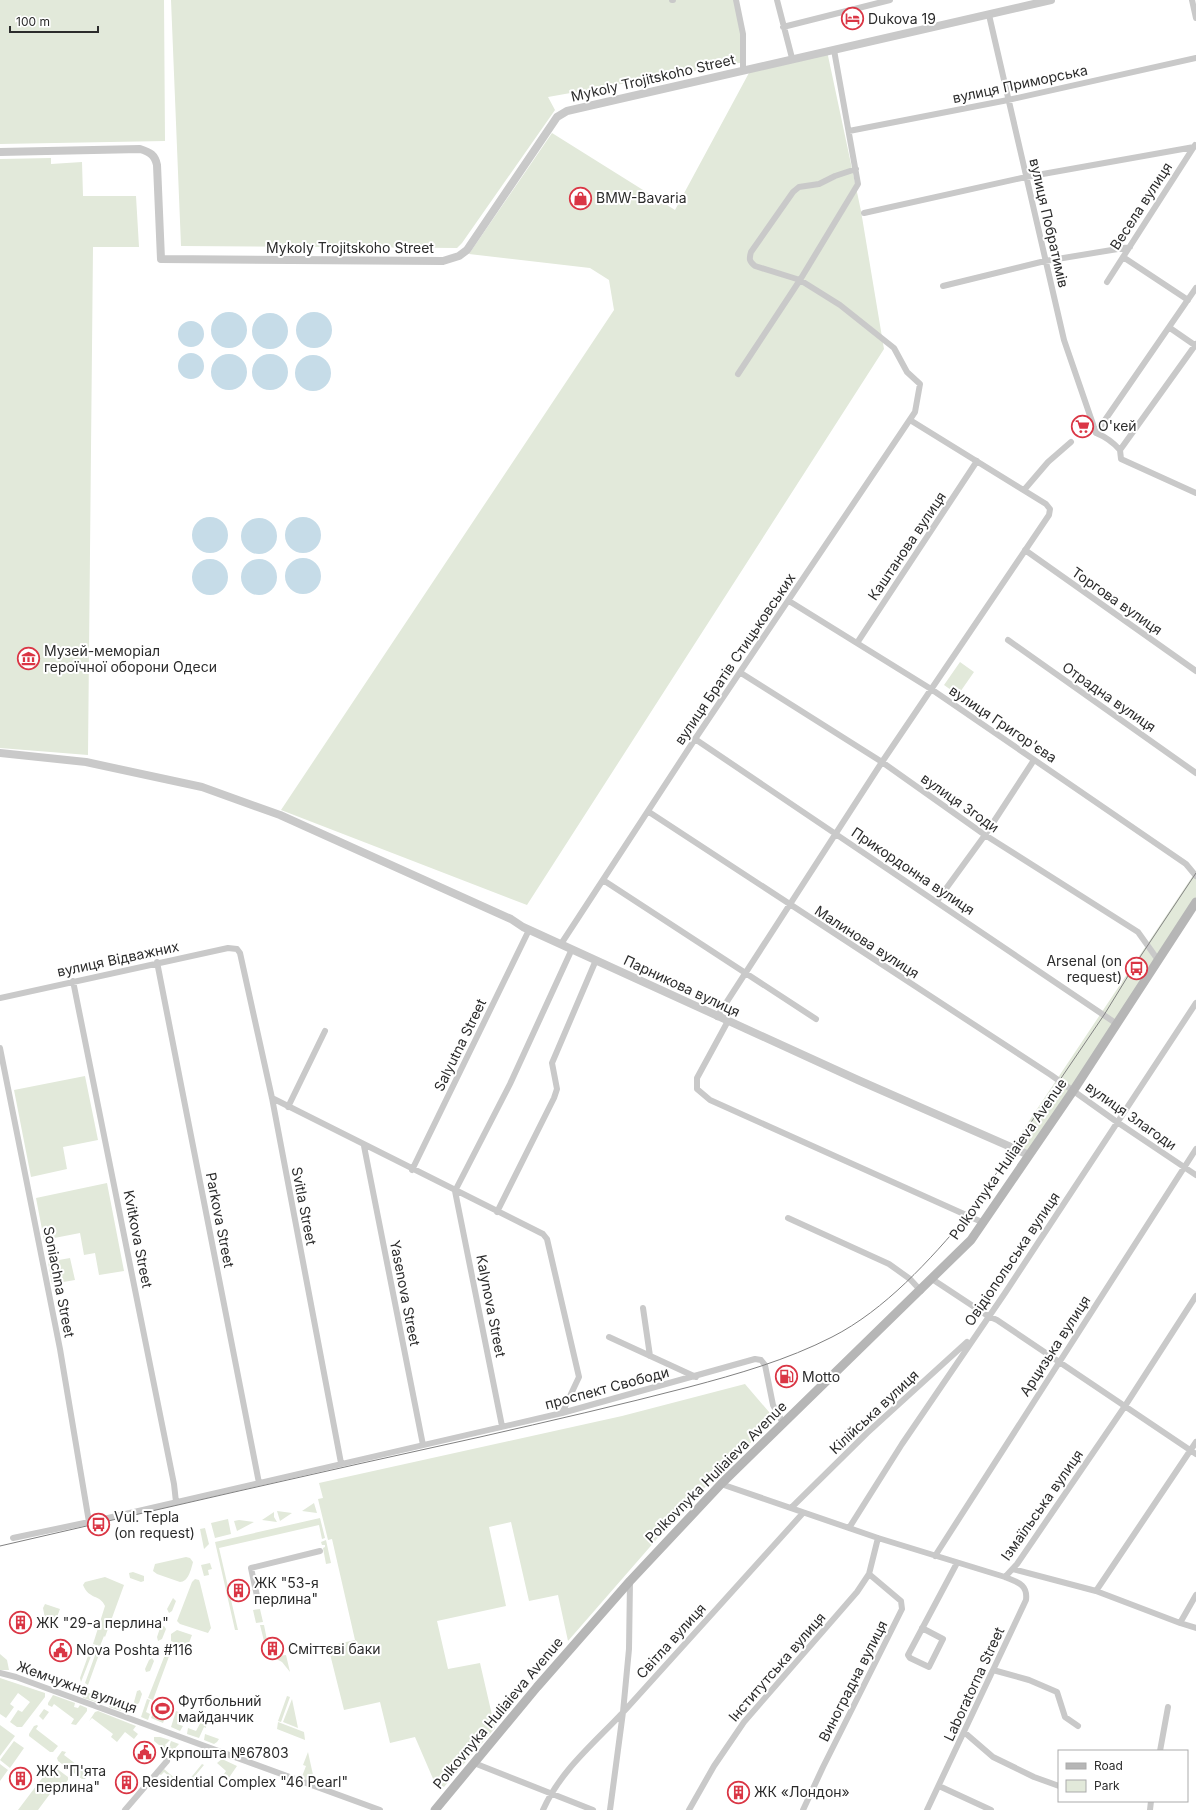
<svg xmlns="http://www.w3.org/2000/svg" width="1196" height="1810" viewBox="0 0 1196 1810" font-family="Inter,sans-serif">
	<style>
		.green { fill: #e2e9da }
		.water { fill: #c6dce8 }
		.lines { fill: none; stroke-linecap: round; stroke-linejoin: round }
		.minor { stroke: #c9c9c9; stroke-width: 6 }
		.tertiary { stroke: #c9c9c9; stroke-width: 8 }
		.secondary { stroke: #b6b6b6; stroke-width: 9 }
		.tram { stroke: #818181; stroke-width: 1 }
		.labels { text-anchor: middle; stroke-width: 4; stroke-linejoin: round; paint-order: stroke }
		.poi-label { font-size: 14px; fill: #2c2c2c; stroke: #fff; text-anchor: start }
		.street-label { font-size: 14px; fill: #2c2c2c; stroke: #fff }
	</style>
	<rect width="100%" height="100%" fill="#fff"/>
	<path class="green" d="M 0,0 L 164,0 L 165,141 L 0,144 Z
		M 171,0 L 738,0 L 745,62 L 548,97 L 555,110 L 462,243 L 457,248 L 181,246 Z
		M 827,51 L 861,211 L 884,349 L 527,905 L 281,810 L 614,310 L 609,280 L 590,268 L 469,254 L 552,133 L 675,210 L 750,71 Z
		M 51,158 L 51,164 L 82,162 L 83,196 L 136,196 L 139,247 L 93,247 L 88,755 L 0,748 L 0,159 Z
		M 960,662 L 974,672 L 958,695 L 944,685 Z
		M 1196,871 L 1196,897 L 1029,1151 L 1013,1145 Z
		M 85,1076 L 98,1140 L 63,1147 L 67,1169 L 31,1177 L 14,1090 Z
		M 107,1183 L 124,1271 L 99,1275 L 95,1253 L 84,1255 L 80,1233 L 44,1240 L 36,1198 Z
		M 70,1258 L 75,1280 L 52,1284 L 48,1262 Z
		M 745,1384 L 775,1419 L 683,1509 L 568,1641 L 558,1595 L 529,1601 L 511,1522 L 489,1527 L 506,1606 L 437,1621 L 448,1669 L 480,1663 L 495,1728 L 444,1787 L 434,1781 L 415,1737 L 390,1743 L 380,1702 L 344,1710 L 328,1646 L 355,1640 L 332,1539 L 328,1540 L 318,1499 L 323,1498 L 319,1483 L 622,1416 Z
		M 314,1503 L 317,1513 L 302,1511 Z
		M 277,1511 L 292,1513 L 280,1521 Z
		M 274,1512 L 274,1517 L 277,1522 L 262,1520 Z
		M 320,1518 L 325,1538 L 322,1539 L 319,1525 L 219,1548 L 238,1630 L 235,1630 L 215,1542 Z
		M 228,1519 L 231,1534 L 215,1538 L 211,1523 Z
		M 239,1520 L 254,1522 L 237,1531 L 234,1521 Z
		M 205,1528 L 209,1544 L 204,1549 L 200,1529 Z
		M 326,1540 L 331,1563 L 326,1564 L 323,1548 L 325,1547 L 325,1545 L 322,1545 L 321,1542 Z
		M 186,1557 L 190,1558 L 193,1562 C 191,1570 188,1582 180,1582 L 157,1574 L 153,1571 L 155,1564 Z
		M 210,1563 L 212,1569 L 208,1570 L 209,1575 L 204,1576 L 201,1565 Z
		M 133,1572 L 144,1576 L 144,1581 L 141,1582 L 130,1578 L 129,1573 Z
		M 105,1577 L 124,1585 L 105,1637 L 104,1636 L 100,1646 L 93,1644 L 105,1606 C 100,1594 89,1600 83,1585 L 85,1582 Z
		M 195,1579 L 199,1580 L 200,1583 L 211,1628 L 208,1633 L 180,1624 L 177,1621 L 192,1582 Z
		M 173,1598 L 176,1601 L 172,1611 L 169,1613 L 167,1609 Z
		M 45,1604 L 60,1609 L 52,1630 L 47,1629 L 43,1608 Z
		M 260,1609 L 263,1622 L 256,1623 L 253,1610 Z
		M 260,1625 L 264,1625 L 267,1640 L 264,1641 Z
		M 164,1626 L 166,1629 L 162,1639 L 158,1641 L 157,1637 L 160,1628 Z
		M 177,1630 L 192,1635 L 187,1648 L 171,1641 L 171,1634 Z
		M 92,1645 L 95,1646 L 81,1682 L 80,1678 Z
		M 98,1647 L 101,1649 L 88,1685 L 85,1683 Z
		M 168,1647 L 174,1649 L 175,1652 L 171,1651 L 153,1700 L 148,1698 Z
		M 268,1647 L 269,1653 L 277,1651 L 279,1656 L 286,1655 L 290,1672 L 282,1662 L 265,1653 L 265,1650 Z
		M 0,1654 L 7,1660 L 9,1670 L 0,1670 Z
		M 152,1658 L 154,1661 L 150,1671 L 146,1672 L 145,1669 L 149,1660 Z
		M 0,1678 L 45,1693 L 45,1697 L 22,1727 L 17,1727 L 10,1722 L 18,1710 L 22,1712 L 30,1702 L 18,1693 L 10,1704 L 14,1707 L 6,1718 L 0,1714 Z
		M 140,1690 L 142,1694 L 139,1703 L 136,1705 L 134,1702 L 137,1691 Z
		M 83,1692 L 86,1692 L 103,1698 L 101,1702 L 99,1703 L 83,1698 L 82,1695 Z
		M 53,1695 L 75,1703 L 74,1707 L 78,1708 L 80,1705 L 87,1708 L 87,1711 L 76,1725 L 71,1724 L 74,1719 L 54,1704 L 52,1707 L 48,1705 L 48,1703 Z
		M 287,1696 L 290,1697 L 281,1722 L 278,1721 Z
		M 159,1698 L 171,1702 L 163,1723 L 151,1718 Z
		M 147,1699 L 150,1700 L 146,1712 L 150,1714 L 148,1720 L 141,1717 Z
		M 292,1699 L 298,1728 L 283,1722 Z
		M 110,1700 L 123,1705 L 121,1711 L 109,1707 Z
		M 44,1709 L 49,1712 L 43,1720 L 39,1716 Z
		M 98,1711 L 136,1726 L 133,1730 L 138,1734 L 134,1739 L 125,1732 L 117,1742 L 111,1737 L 113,1734 L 92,1718 L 89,1721 L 95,1712 Z
		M 176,1711 L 181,1713 L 177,1724 L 183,1726 L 180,1731 L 171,1727 Z
		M 203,1718 L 209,1720 L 208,1723 L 206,1722 L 206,1728 L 204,1727 L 199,1738 L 187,1734 L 188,1728 L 196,1731 Z
		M 278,1722 L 304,1732 L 305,1740 L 277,1729 Z
		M 0,1725 L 15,1736 L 0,1756 Z
		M 37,1725 L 38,1726 L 36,1729 L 58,1746 L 53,1752 L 50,1752 L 29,1736 L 29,1734 L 34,1726 Z
		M 205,1734 L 219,1739 L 217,1742 L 214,1744 L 204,1740 Z
		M 154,1737 L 160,1737 L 170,1740 L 165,1745 L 169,1747 L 171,1741 L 179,1744 L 170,1754 L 154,1741 Z
		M 14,1741 L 24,1748 L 10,1768 L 0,1760 Z
		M 62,1751 L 66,1752 L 64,1755 L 89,1774 L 85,1779 L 82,1779 L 58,1761 L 57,1758 Z
		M 308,1752 L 315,1784 L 301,1779 L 306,1766 L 303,1765 Z
		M 222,1759 L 237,1766 L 226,1782 L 224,1780 L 227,1776 L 224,1774 L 226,1771 L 217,1763 Z
		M 0,1764 L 8,1770 L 0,1781 Z
		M 202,1764 L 204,1765 L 184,1789 L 164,1772 L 161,1775 L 159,1774 L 164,1769 L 184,1786 Z
		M 52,1765 L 68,1777 L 68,1780 L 63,1786 L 58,1783 L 38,1810 L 18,1810 Z"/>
	<path class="water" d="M211 330a18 18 0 1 1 36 0a18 18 0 1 1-36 0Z
		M296 330a18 18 0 1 1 36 0a18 18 0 1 1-36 0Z
		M252 331a18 18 0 1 1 36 0a18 18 0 1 1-36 0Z
		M178 334a13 13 0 1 1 26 0a13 13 0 1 1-26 0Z
		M178 366a13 13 0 1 1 26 0a13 13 0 1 1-26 0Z
		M211 372a18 18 0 1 1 36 0a18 18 0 1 1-36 0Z
		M252 372a18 18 0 1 1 36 0a18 18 0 1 1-36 0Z
		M295 373a18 18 0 1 1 36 0a18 18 0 1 1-36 0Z
		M192 535a18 18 0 1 1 36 0a18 18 0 1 1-36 0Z
		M285 535a18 18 0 1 1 36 0a18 18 0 1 1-36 0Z
		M241 536a18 18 0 1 1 36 0a18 18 0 1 1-36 0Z
		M285 576a18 18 0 1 1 36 0a18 18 0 1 1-36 0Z
		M192 577a18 18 0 1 1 36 0a18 18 0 1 1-36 0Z
		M241 577a18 18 0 1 1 36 0a18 18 0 1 1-36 0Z"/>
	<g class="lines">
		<path class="minor" d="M 672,0 L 673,0
			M 736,0 L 743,34 L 743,70
			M 777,0 L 792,58
			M 1192,0 L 1196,18
			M 989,15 L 1064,340 L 1096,433
			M 783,27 L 890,0
			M 849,131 L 1008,100 L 1196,58
			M 864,213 L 1026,177 L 1194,147
			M 1123,257 L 1188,300
			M 1107,282 L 1195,145
			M 943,286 L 1045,261 L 1130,247
			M 1170,328 L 1196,346
			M 738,374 L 800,280 L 858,184 L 834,50
			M 1096,433 L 1196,288
			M 1096,433 C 1106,437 1113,442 1120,450 L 1121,459 L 1196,493
			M 1120,450 L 1196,344
			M 1024,490 L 1048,462 L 1071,442
			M 1025,550 L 1196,671
			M 789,601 L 931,689 L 1186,864 L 1196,876
			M 1008,640 L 1196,773
			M 857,643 L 977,461
			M 741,673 L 882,762 L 985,835 L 1138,932 L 1158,960
			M 695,739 L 1117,1024
			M 649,812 L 1051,1075 L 1117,1122 L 1196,1175
			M 603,880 L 816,1019
			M 937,901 L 985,835 L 1034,760
			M 561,944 L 695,739 L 915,412 L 920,384 L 907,372 L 894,348 L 840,305 L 800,280 L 755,266 C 749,261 749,259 751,252 L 793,192 L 799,187 L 819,184 L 835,176 L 856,169
			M 157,962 L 259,1483
			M 73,981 L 174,1484 L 176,1502
			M 0,998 L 228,948 L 237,949 L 240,953 L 272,1098 L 341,1463
			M 717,1017 L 882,762 L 1049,515 L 1050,509 L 1046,504 L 910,420
			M 728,1021 L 697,1078 L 697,1089 L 710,1100 L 984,1223
			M 0,1048 L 60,1349 L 89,1522
			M 272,1098 L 543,1234 L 547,1239 L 579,1377 L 562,1413
			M 288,1107 L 325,1031
			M 364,1146 L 423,1445
			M 412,1170 L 529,930
			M 497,1212 L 554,1098 L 557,1089 L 552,1063 L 596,960
			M 788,1218 L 889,1264 L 910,1279 L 921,1291
			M 932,1279 L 988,1316 L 997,1320 L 1196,1454
			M 643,1308 L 650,1356
			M 609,1337 L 696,1377
			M 502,1426 L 455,1191 L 510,1084 L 572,949
			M 721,1484 L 878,1538 L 1005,1577 C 1017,1582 1028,1584 1026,1600 L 927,1810
			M 791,1508 L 867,1433 L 967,1342
			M 849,1528 L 902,1444 L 1005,1293 L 1196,1003
			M 13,1538 L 108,1518 L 562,1413 L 755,1359 L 761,1360 L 765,1365 L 773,1405 L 783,1423
			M 935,1556 L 1196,1149
			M 1013,1569 L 1096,1591 L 1196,1442
			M 1005,1577 L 1017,1564 L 1125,1406 L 1196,1296
			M 1096,1591 L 1180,1623 L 1196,1595
			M 262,1600 L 257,1596 L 251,1568 L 320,1551
			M 1180,1623 L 1196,1628
			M 922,1628 L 943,1639 L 929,1667 L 910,1658 L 908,1655 L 957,1563
			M 993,1670 L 1029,1680 L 1057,1692 L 1065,1717 L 1078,1726
			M 0,1673 L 16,1677 L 380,1810
			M 964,1732 L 993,1757 L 1034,1777 L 1059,1786
			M 1160,1751 L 1168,1707
			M 474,1763 L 593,1810
			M 939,1786 L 991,1810
			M 125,1810 L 167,1761
			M 543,1810 C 561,1769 597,1741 627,1708 C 685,1643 744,1578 803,1513
			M 610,1810 L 623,1712 L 629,1649 L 630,1581
			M 689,1810 L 714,1766 L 744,1722 L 857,1592 L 869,1574 L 878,1538
			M 803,1810 L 823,1767 L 902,1609 L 901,1601 L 869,1574
			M 1150,1810 L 1151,1801"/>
		<path class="tertiary" d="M 0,152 L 140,149 C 150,152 155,155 157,165 L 161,259 L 443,261 L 459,256 L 467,250 L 557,117 L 567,111 L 1051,0
			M 0,753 L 86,762 L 202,787 L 280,815 L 511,919 L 523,927 L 858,1080 L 1029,1155"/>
		<path class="secondary" d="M 435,1810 L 537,1687 L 630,1581 L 721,1484 L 971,1240 L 1073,1091 L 1196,902"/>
		<path class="tram" d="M 0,1546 C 160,1509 320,1472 480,1437 C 550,1421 620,1405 689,1387 C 738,1374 787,1360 832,1337 C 885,1310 930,1260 968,1215 L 1104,1015 L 1136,963 L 1196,873"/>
	</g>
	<defs>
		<symbol id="hotel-ring" viewBox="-11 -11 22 22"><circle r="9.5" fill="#fff" stroke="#da3645" stroke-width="1.5"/><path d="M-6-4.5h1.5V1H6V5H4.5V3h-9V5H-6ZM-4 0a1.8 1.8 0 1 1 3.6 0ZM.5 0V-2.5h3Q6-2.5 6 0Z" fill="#da3645"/></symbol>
		<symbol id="shop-ring" viewBox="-11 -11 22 22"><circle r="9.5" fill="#fff" stroke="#da3645" stroke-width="1.5"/><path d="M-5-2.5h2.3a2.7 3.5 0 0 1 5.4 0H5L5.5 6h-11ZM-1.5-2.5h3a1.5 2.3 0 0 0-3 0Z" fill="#da3645"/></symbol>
		<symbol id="supermarket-ring" viewBox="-11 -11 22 22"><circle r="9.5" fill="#fff" stroke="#da3645" stroke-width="1.5"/><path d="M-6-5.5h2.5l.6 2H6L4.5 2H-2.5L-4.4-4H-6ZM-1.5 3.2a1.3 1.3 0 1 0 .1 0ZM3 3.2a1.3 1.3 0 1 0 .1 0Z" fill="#da3645"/></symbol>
		<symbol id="museum-ring" viewBox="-11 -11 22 22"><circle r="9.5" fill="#fff" stroke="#da3645" stroke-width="1.5"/><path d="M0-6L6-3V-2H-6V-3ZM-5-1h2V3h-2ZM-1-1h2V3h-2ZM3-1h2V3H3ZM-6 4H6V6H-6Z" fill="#da3645"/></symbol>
		<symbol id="bus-ring" viewBox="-11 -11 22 22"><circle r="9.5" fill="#fff" stroke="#da3645" stroke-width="1.5"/><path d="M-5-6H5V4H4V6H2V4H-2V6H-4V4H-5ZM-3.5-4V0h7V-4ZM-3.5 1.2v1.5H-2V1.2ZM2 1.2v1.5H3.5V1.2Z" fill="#da3645"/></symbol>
		<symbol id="fuel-ring" viewBox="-11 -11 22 22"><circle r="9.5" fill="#fff" stroke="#da3645" stroke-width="1.5"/><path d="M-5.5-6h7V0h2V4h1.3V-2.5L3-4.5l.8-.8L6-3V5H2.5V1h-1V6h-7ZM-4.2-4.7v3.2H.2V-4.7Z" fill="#da3645"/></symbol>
		<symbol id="building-ring" viewBox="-11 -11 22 22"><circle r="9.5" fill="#fff" stroke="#da3645" stroke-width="1.5"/><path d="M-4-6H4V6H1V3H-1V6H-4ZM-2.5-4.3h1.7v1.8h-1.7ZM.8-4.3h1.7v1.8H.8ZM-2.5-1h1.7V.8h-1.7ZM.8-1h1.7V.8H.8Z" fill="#da3645"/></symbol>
		<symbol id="civic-ring" viewBox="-11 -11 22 22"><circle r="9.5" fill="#fff" stroke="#da3645" stroke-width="1.5"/><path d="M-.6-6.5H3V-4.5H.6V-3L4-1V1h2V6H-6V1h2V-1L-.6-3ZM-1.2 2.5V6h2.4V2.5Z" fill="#da3645"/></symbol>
		<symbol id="stadium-ring" viewBox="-11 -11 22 22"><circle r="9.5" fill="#fff" stroke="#da3645" stroke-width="1.5"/><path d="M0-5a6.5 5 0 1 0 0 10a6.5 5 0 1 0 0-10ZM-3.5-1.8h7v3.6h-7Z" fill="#da3645"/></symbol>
	</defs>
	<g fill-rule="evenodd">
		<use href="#hotel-ring" x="840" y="6" width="25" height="25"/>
		<use href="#shop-ring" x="568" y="186" width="25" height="25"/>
		<use href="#supermarket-ring" x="1070" y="414" width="25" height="25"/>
		<use href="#museum-ring" x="16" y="646" width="25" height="25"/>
		<use href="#bus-ring" x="1124" y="956" width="25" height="25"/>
		<use href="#fuel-ring" x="774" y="1364" width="25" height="25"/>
		<use href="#bus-ring" x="86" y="1512" width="25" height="25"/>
		<use href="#building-ring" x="226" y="1578" width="25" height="25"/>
		<use href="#building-ring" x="8" y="1610" width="25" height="25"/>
		<use href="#building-ring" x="260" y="1636" width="25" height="25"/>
		<use href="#civic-ring" x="48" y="1638" width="25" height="25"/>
		<use href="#stadium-ring" x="150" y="1696" width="25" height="25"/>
		<use href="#civic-ring" x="132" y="1740" width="25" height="25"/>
		<use href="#building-ring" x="8" y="1766" width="25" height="25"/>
		<use href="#building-ring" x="114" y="1770" width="25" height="25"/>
		<use href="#building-ring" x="726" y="1780" width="25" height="25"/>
	</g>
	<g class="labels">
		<g class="poi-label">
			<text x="868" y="24">Dukova 19</text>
			<text x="596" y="203">BMW-Bavaria</text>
			<text x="1098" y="431">О'кей</text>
			<text x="44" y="656">Музей-меморіал<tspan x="44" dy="16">героїчної оборони Одеси</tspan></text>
			<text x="1122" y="966" text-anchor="end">Arsenal (on<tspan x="1122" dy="16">request)</tspan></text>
			<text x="802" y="1382">Motto</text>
			<text x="114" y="1522">Vul. Tepla<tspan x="114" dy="16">(on request)</tspan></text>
			<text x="254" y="1588">ЖК "53-я<tspan x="254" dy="16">перлина"</tspan></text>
			<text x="36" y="1628">ЖК "29-а перлина"</text>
			<text x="288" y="1654">Сміттєві баки</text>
			<text x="76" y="1655">Nova Poshta #116</text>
			<text x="178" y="1706">Футбольний<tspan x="178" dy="16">майданчик</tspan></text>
			<text x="160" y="1758">Укрпошта №67803</text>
			<text x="36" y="1776">ЖК "П'ята<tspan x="36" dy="16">перлина"</tspan></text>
			<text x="142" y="1787">Residential Complex "46 Pearl"</text>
			<text x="754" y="1797">ЖК «Лондон»</text>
		</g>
		<g class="street-label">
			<text transform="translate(653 78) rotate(-13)" y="5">Mykoly Trojitskoho Street</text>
			<text transform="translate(1020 84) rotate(-12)" y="5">вулиця Приморська</text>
			<text transform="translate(1141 206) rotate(-57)" y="5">Весела вулиця</text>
			<text transform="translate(1049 223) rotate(77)" y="5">вулиця Побратимів</text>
			<text x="350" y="253">Mykoly Trojitskoho Street</text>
			<text transform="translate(907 546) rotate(-56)" y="5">Каштанова вулиця</text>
			<text transform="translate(1117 601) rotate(35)" y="5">Торгова вулиця</text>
			<text transform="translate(735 659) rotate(-56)" y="5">вулиця Братів Стицьковських</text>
			<text transform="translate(1109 697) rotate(35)" y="5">Отрадна вулиця</text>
			<text transform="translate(1003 724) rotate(34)" y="5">вулиця Григор'єва</text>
			<text transform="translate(960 803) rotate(35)" y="5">вулиця Згоди</text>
			<text transform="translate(913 871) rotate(34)" y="5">Прикордонна вулиця</text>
			<text transform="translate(867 942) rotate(33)" y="5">Малинова вулиця</text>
			<text transform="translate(118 959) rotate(-12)" y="5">вулиця Відважних</text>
			<text transform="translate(682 986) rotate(25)" y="5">Парникова вулиця</text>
			<text transform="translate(460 1045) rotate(-64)" y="5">Salyutna Street</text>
			<text transform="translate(1131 1116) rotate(35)" y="5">вулиця Злагоди</text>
			<text transform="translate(1008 1159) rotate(-55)" y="5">Polkovnyka Huliaieva Avenue</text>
			<text transform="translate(304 1206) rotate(79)" y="5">Svitla Street</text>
			<text transform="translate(220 1220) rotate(79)" y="5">Parkova Street</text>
			<text transform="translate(138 1239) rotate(79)" y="5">Kvitkova Street</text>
			<text transform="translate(1012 1259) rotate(-56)" y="5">Овідіопольська вулиця</text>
			<text transform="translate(59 1282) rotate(79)" y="5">Soniachna Street</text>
			<text transform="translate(405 1293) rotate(79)" y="5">Yasenova Street</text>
			<text transform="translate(491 1306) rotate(79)" y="5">Kalynova Street</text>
			<text transform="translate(1055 1346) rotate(-57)" y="5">Арцизька вулиця</text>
			<text transform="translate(607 1388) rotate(-15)" y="5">проспект Свободи</text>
			<text transform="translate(874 1412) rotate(-43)" y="5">Кілійська вулиця</text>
			<text transform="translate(716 1472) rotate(-45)" y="5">Polkovnyka Huliaieva Avenue</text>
			<text transform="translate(1042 1505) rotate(-55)" y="5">Ізмаїльська вулиця</text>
			<text transform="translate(671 1641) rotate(-48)" y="5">Світла вулиця</text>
			<text transform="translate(777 1667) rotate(-49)" y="5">Інститутська вулиця</text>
			<text transform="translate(853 1681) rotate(-63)" y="5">Виноградна вулиця</text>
			<text transform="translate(974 1684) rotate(-65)" y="5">Laboratorna Street</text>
			<text transform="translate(77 1687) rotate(20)" y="5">Жемчужна вулиця</text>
			<text transform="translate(498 1713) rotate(-50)" y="5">Polkovnyka Huliaieva Avenue</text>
		</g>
	</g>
	<rect x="1058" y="1750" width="130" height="52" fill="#ffffff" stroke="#ababab"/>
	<rect x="1066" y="1763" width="20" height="6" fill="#b6b6b6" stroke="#ababab"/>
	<text x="1094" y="1770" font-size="12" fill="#2c2c2c">Road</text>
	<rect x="1066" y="1780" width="20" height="12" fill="#e2e9da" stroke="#ababab"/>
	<text x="1094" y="1790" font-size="12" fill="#2c2c2c">Park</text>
	<path d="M10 26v6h88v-6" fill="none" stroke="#2c2c2c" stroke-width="2"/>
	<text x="16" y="26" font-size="12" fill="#2c2c2c" stroke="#ffffff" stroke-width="3" paint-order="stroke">100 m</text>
</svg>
